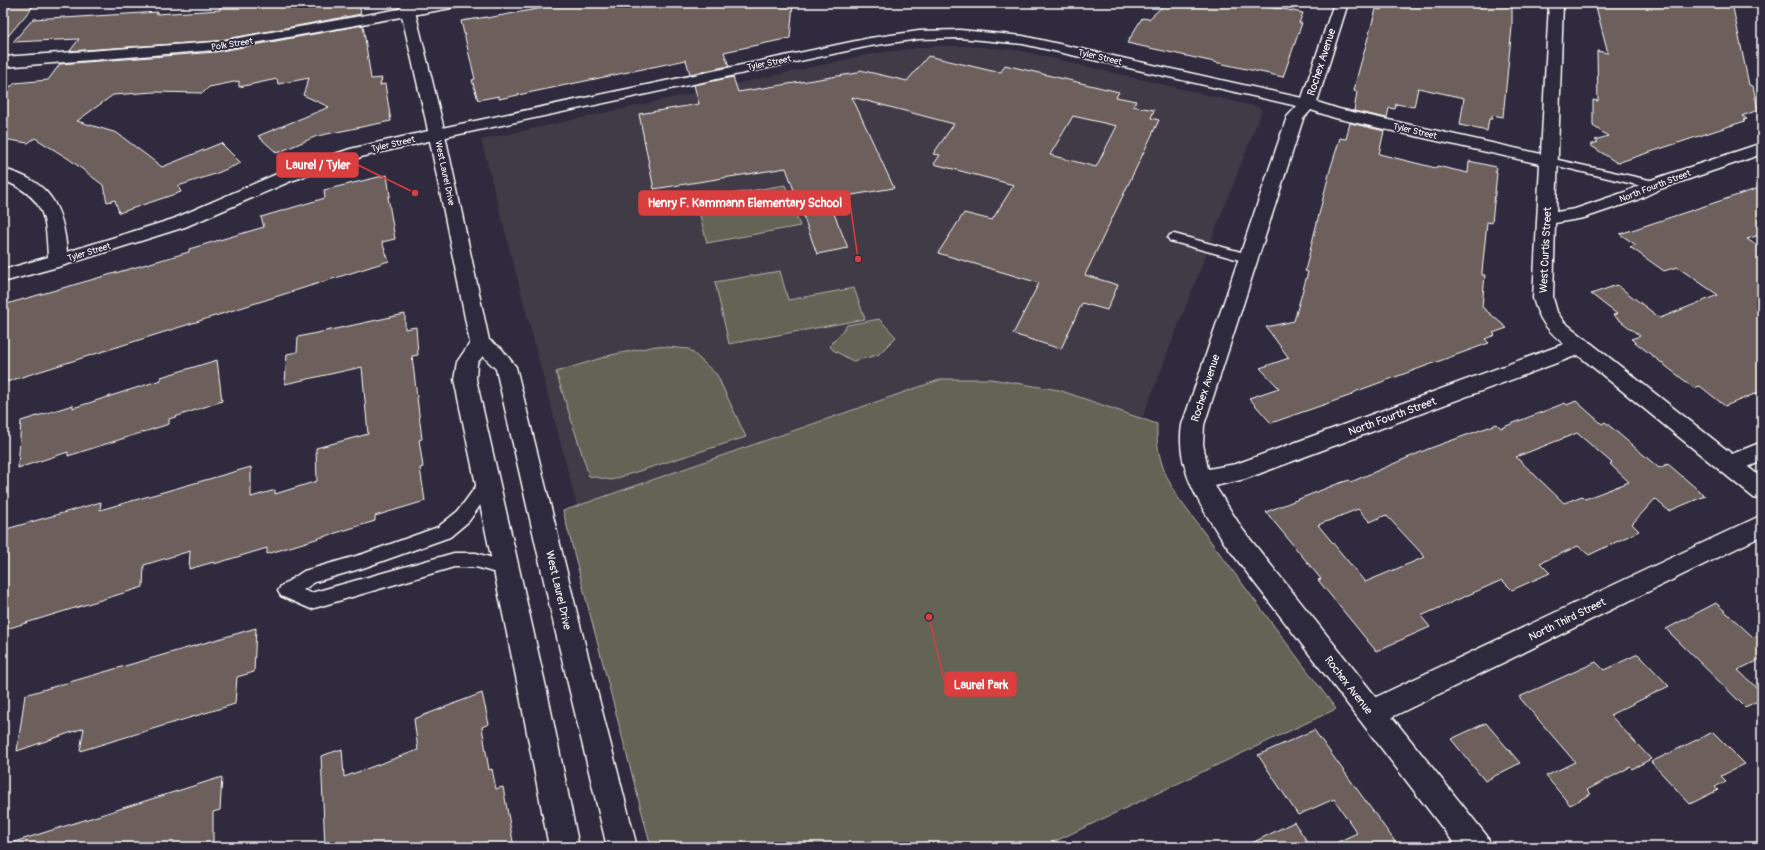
<svg xmlns="http://www.w3.org/2000/svg" width="1765" height="850" viewBox="0 0 1765 850" font-family="Pangolin,sans-serif">
	<style>
		.built { fill: #413a46 }
		.green { fill: #636456; stroke: #b1b2aa }
		.building { fill: #6c5f5b; stroke: #fff; fill-rule: evenodd }
		.lines { fill: none; stroke-linecap: round; stroke-linejoin: round }
		.lane-casing { stroke: #fff; stroke-width: 3 }
		.street-casing { stroke: #fff; stroke-width: 3 }
		.secondary-casing { stroke: #fff; stroke-width: 3 }
		.lane { fill: #2f2a3d; fill-rule: evenodd }
		.street { fill: #2f2a3d; fill-rule: evenodd }
		.secondary { fill: #2f2a3d; fill-rule: evenodd }
		.labels { text-anchor: middle; stroke-width: 3.5; stroke-linejoin: round; paint-order: stroke }
		.far-street-label { font-size: 9px; fill: #fff; stroke: #2f2a3d }
		.street-label { font-size: 11px; fill: #fff; stroke: #2f2a3d }
		.leader { fill: none; stroke: #da3e3e; stroke-width: 1.5 }
		.callout-dot { fill: #da3e3e; stroke: #2f2a3d; stroke-width: 1.5 }
		.callout { fill: #da3e3e; stroke: #da3e3e; stroke-width: 1.5 }
		.callout-label { font-size: 12px; text-anchor: middle; font-weight: bold; fill: #fff }
	</style>
	<rect width="100%" height="100%" fill="#2f2a3d"/>
	<filter id="ink" filterUnits="userSpaceOnUse"><feTurbulence type="fractalNoise" baseFrequency=".025" numOctaves="2"/><feDisplacementMap in="SourceGraphic" scale="8" xChannelSelector="R" yChannelSelector="G"/><feConvolveMatrix kernelMatrix="1 2 1 2 8 2 1 2 1" color-interpolation-filters="sRGB"/></filter>
	<g filter="url(#ink)">
		<path class="built" d="M 936,46 L 966,46 L 1017,50 L 1258,107 L 1262,110 L 1142,419 L 1059,390 L 992,379 L 942,379 L 577,506 L 481,140 L 876,53 Z"/>
		<path class="green" d="M 785,185 L 800,226 L 707,243 L 696,200 Z
			M 780,271 L 788,300 L 854,288 L 865,319 L 729,344 L 715,282 Z
			M 879,319 L 896,337 L 878,355 L 853,361 L 833,350 L 830,346 L 847,325 Z
			M 656,346 L 689,349 L 717,375 L 746,437 L 611,480 L 589,476 L 556,372 L 611,355 Z
			M 942,379 L 991,379 L 1059,390 L 1157,424 C 1156,454 1163,473 1179,499 L 1336,709 L 1043,847 L 651,847 L 563,511 Z"/>
		<path class="building" d="M 3,3 L 36,3 L 3,42 Z
			M 220,3 L 359,3 L 361,14 L 216,41 L 70,51 L 79,39 L 13,42 L 33,19 L 65,17 L 64,18 L 158,12 L 156,14 L 220,10 Z
			M 558,3 L 793,3 L 790,38 L 724,52 L 729,66 L 690,74 L 686,60 L 499,99 L 499,96 L 478,100 L 472,80 L 475,79 L 461,21 L 487,17 L 487,18 L 543,8 L 542,6 Z
			M 1166,3 L 1254,3 L 1277,9 L 1278,8 L 1303,13 L 1299,23 L 1302,23 L 1283,77 L 1127,43 L 1142,18 L 1149,19 Z
			M 1382,3 L 1512,3 L 1512,27 L 1503,117 L 1492,115 L 1492,119 L 1489,119 L 1487,131 L 1460,125 L 1464,98 L 1418,88 L 1414,107 L 1396,104 L 1395,109 L 1389,108 L 1387,118 L 1354,111 L 1357,92 L 1354,91 L 1357,77 L 1376,9 L 1381,10 Z
			M 1595,3 L 1732,3 L 1749,85 L 1753,86 L 1758,110 L 1742,116 L 1747,119 L 1743,120 L 1745,121 L 1617,163 L 1590,145 L 1598,142 L 1595,140 L 1608,136 L 1593,126 L 1593,100 L 1598,101 L 1597,51 L 1608,53 Z
			M 363,25 L 371,79 L 382,78 L 380,85 L 385,84 L 391,121 L 317,136 L 277,153 L 258,136 L 329,107 L 303,95 L 309,78 L 278,84 L 277,79 L 239,87 L 239,81 L 209,87 L 203,93 L 154,92 L 113,95 L 77,121 L 117,133 L 162,167 L 221,143 L 241,163 L 215,174 L 178,186 L 181,192 L 119,213 L 115,200 L 107,202 L 103,185 L 69,159 L 35,138 L 28,143 L 3,139 L 3,87 L 12,86 L 15,83 L 48,80 L 60,64 L 216,52 Z
			M 928,56 L 992,71 L 1001,72 L 1005,65 L 1119,92 L 1116,97 L 1136,101 L 1133,106 L 1154,110 L 1151,118 L 1159,120 L 1085,275 L 1118,285 L 1107,310 L 1082,303 L 1061,349 L 1013,334 L 1039,283 L 938,253 L 964,213 L 992,220 L 1014,185 L 934,164 L 940,155 L 933,154 L 954,124 L 852,97 L 894,188 L 828,199 L 848,248 L 817,254 L 786,168 L 654,189 L 639,114 L 699,104 L 694,85 L 733,77 L 738,92 L 857,73 L 860,70 L 907,81 ZM 1073,116 L 1117,126 L 1096,167 L 1050,155 Z
			M 1350,123 L 1384,131 L 1379,154 L 1436,168 L 1437,166 L 1468,173 L 1469,161 L 1496,167 L 1495,172 L 1497,173 L 1492,223 L 1487,222 L 1482,272 L 1482,275 L 1485,275 L 1482,307 L 1507,328 L 1493,333 L 1495,335 L 1485,339 L 1489,343 L 1357,391 L 1349,396 L 1271,423 L 1249,398 L 1279,388 L 1260,368 L 1289,358 L 1266,327 L 1294,321 L 1308,272 L 1305,271 L 1330,170 L 1340,138 L 1346,139 Z
			M 387,175 L 390,196 L 388,197 L 395,239 L 382,242 L 389,261 L 3,383 L 3,305 L 189,252 L 189,249 L 264,227 L 261,217 L 325,198 L 324,190 Z
			M 1762,187 L 1762,234 L 1747,239 L 1762,249 L 1762,391 L 1725,406 L 1700,386 L 1694,388 L 1631,339 L 1640,336 L 1613,315 L 1617,314 L 1591,294 L 1617,285 L 1660,318 L 1718,295 L 1677,267 L 1664,271 L 1630,247 L 1636,245 L 1620,234 Z
			M 405,314 L 405,329 L 416,327 L 418,355 L 412,356 L 422,439 L 419,440 L 423,467 L 420,468 L 425,501 L 375,516 L 375,521 L 267,554 L 267,548 L 214,564 L 214,562 L 189,569 L 190,551 L 144,565 L 143,587 L 3,630 L 3,530 L 101,502 L 100,510 L 251,467 L 251,497 L 275,490 L 275,494 L 317,481 L 316,448 L 368,434 L 362,367 L 285,384 L 287,354 L 297,352 L 298,337 Z
			M 217,360 L 222,401 L 169,419 L 169,424 L 68,456 L 68,452 L 18,468 L 21,421 L 73,405 L 73,408 L 161,380 L 161,377 Z
			M 1576,401 L 1602,424 L 1605,422 L 1659,468 L 1668,464 L 1705,496 L 1669,511 L 1655,499 L 1632,524 L 1639,531 L 1589,555 L 1578,546 L 1540,563 L 1550,573 L 1512,590 L 1502,580 L 1421,616 L 1430,627 L 1376,651 L 1318,580 L 1321,579 L 1266,512 L 1337,484 L 1349,480 L 1351,482 L 1428,449 L 1497,424 L 1501,428 L 1565,403 L 1567,405 ZM 1577,433 L 1612,463 L 1610,464 L 1629,482 L 1585,499 L 1582,496 L 1564,503 L 1516,457 ZM 1358,509 L 1370,522 L 1386,515 L 1425,557 L 1365,582 L 1318,525 Z
			M 1716,603 L 1753,637 L 1762,633 L 1762,658 L 1738,670 L 1762,693 L 1762,699 L 1745,707 L 1666,629 Z
			M 256,628 L 254,672 L 237,677 L 235,704 L 80,751 L 84,728 L 17,751 L 25,695 Z
			M 1638,654 L 1669,686 L 1610,715 L 1651,759 L 1632,769 L 1630,767 L 1587,790 L 1591,794 L 1570,805 L 1546,776 L 1575,762 L 1519,697 L 1596,662 L 1604,670 Z
			M 482,693 L 489,724 L 482,727 L 489,770 L 492,769 L 496,789 L 503,787 L 514,847 L 325,847 L 321,756 L 342,749 L 344,777 L 418,750 L 414,719 Z
			M 1486,723 L 1520,763 L 1485,781 L 1451,739 Z
			M 1314,730 L 1399,847 L 1327,847 L 1357,833 L 1334,799 L 1298,815 L 1258,755 Z
			M 1713,732 L 1745,764 L 1721,776 L 1726,781 L 1715,787 L 1718,790 L 1690,804 L 1651,762 Z
			M 222,777 L 220,810 L 213,812 L 213,847 L 15,847 L 14,842 Z
			M 1294,822 L 1311,847 L 1244,847 Z"/>
		<g class="lines">
			<defs>
				<path id="lane" d="M 1549,158 L 1654,181 L 1658,182 L 1660,185 L 1658,188 L 1654,189 L 1545,163 L 1543,161 L 1545,159 Z
					M 1174,234 L 1252,255 L 1253,258 L 1252,261 L 1247,262 L 1170,241 L 1168,238 L 1170,235 Z
					M 488,476 L 494,478 L 496,482 L 494,486 L 469,521 L 450,537 L 363,568 L 315,582 L 303,590 L 311,593 L 454,553 L 476,553 L 512,564 L 514,569 L 512,574 L 506,576 L 476,567 L 454,567 L 311,609 L 281,596 L 278,591 L 281,586 L 304,571 L 363,554 L 438,527 L 458,511 L 482,478 Z"/>
				<path id="street" d="M 433,3 L 464,3 L 462,6 L 457,7 L 216,50 L 3,67 L 3,57 L 216,42 Z
					M 1334,3 L 1348,3 L 1317,102 L 1339,109 L 1541,154 L 1549,3 L 1563,3 L 1556,212 L 1575,209 L 1625,192 L 1648,181 L 1762,143 L 1762,154 L 1660,189 L 1637,200 L 1584,218 L 1555,223 L 1553,298 L 1557,312 L 1564,322 L 1732,454 L 1762,442 L 1762,461 L 1748,467 L 1762,478 L 1762,500 L 1754,498 L 1578,355 L 1245,479 L 1215,486 L 1243,530 L 1376,697 L 1762,515 L 1762,536 L 1392,717 L 1487,836 L 1491,847 L 1457,847 L 1225,544 C 1202,509 1175,469 1182,425 L 1287,117 L 1297,106 L 1023,44 L 960,38 L 919,39 L 870,46 L 437,139 L 361,157 L 291,181 L 185,227 L 65,265 L 3,282 L 3,270 L 48,257 C 46,216 45,197 3,180 L 3,169 C 50,181 63,206 67,252 L 173,219 L 279,173 L 350,149 L 437,129 L 870,38 L 919,31 L 960,30 L 1023,36 L 1302,98 ZM 1311,110 L 1335,118 L 1540,164 L 1533,298 C 1539,320 1547,330 1564,344 L 1236,464 L 1208,469 L 1203,444 L 1204,425 L 1303,119 Z"/>
				<path id="secondary" d="M 399,3 L 413,3 L 442,121 L 489,340 L 501,348 L 516,367 L 580,625 L 637,847 L 607,847 L 554,625 L 496,369 L 483,356 L 477,363 L 476,379 L 548,696 L 579,847 L 549,847 L 520,696 L 454,379 L 457,362 L 470,343 L 426,121 Z"/>
			</defs>
			<use href="#lane" class="lane-casing"/>
			<use href="#street" class="street-casing"/>
			<use href="#secondary" class="secondary-casing"/>
			<use href="#lane" class="lane"/>
			<use href="#street" class="street"/>
			<use href="#secondary" class="secondary"/>
		</g>
	</g>
	<g class="labels">
		<g class="far-street-label">
			<text transform="translate(232 44) rotate(-9)" y="3">Polk Street</text>
			<text transform="translate(1100 57) rotate(13)" y="3">Tyler Street</text>
			<text transform="translate(769 63) rotate(-12)" y="3">Tyler Street</text>
			<text transform="translate(1415 131) rotate(13)" y="3">Tyler Street</text>
			<text transform="translate(393 144) rotate(-13)" y="3">Tyler Street</text>
			<text transform="translate(445 173) rotate(78)" y="3">West Laurel Drive</text>
			<text transform="translate(1655 186) rotate(-21)" y="3">North Fourth Street</text>
			<text transform="translate(89 252) rotate(-17)" y="3">Tyler Street</text>
		</g>
		<g class="street-label">
			<text transform="translate(1321 62) rotate(-72)" y="4">Rochex Avenue</text>
			<text transform="translate(1545 250) rotate(-87)" y="4">West Curtis Street</text>
			<text transform="translate(1205 388) rotate(-72)" y="4">Rochex Avenue</text>
			<text transform="translate(1392 416) rotate(-20)" y="4">North Fourth Street</text>
			<text transform="translate(559 590) rotate(77)" y="4">West Laurel Drive</text>
			<text transform="translate(1567 619) rotate(-26)" y="4">North Third Street</text>
			<text transform="translate(1349 685) rotate(52)" y="4">Rochex Avenue</text>
		</g>
	</g>
	<path class="leader" d="M415 193L358 165M858 259L850 203M929 617L945 684"/>
	<g class="callout-dot">
		<circle cx="415" cy="193" r="4"/>
		<circle cx="858" cy="259" r="4"/>
		<circle cx="929" cy="617" r="4"/>
	</g>
	<g class="callout">
		<rect x="277" y="153" width="81" height="24" rx="4"/>
		<rect x="639" y="191" width="211" height="24" rx="4"/>
		<rect x="945" y="672" width="71" height="24" rx="4"/>
	</g>
	<g class="callout-label">
		<text x="318" y="169">Laurel / Tyler</text>
		<text x="745" y="207">Henry F. Kammann Elementary School</text>
		<text x="981" y="689">Laurel Park</text>
	</g>
	<rect width="1765" height="850" fill="none" stroke="#2f2a3d" stroke-width="16"/>
	<rect x="8" y="8" width="1749" height="834" fill="none" stroke="#fff" stroke-width="1.5" filter="url(#ink)"/>
</svg>
